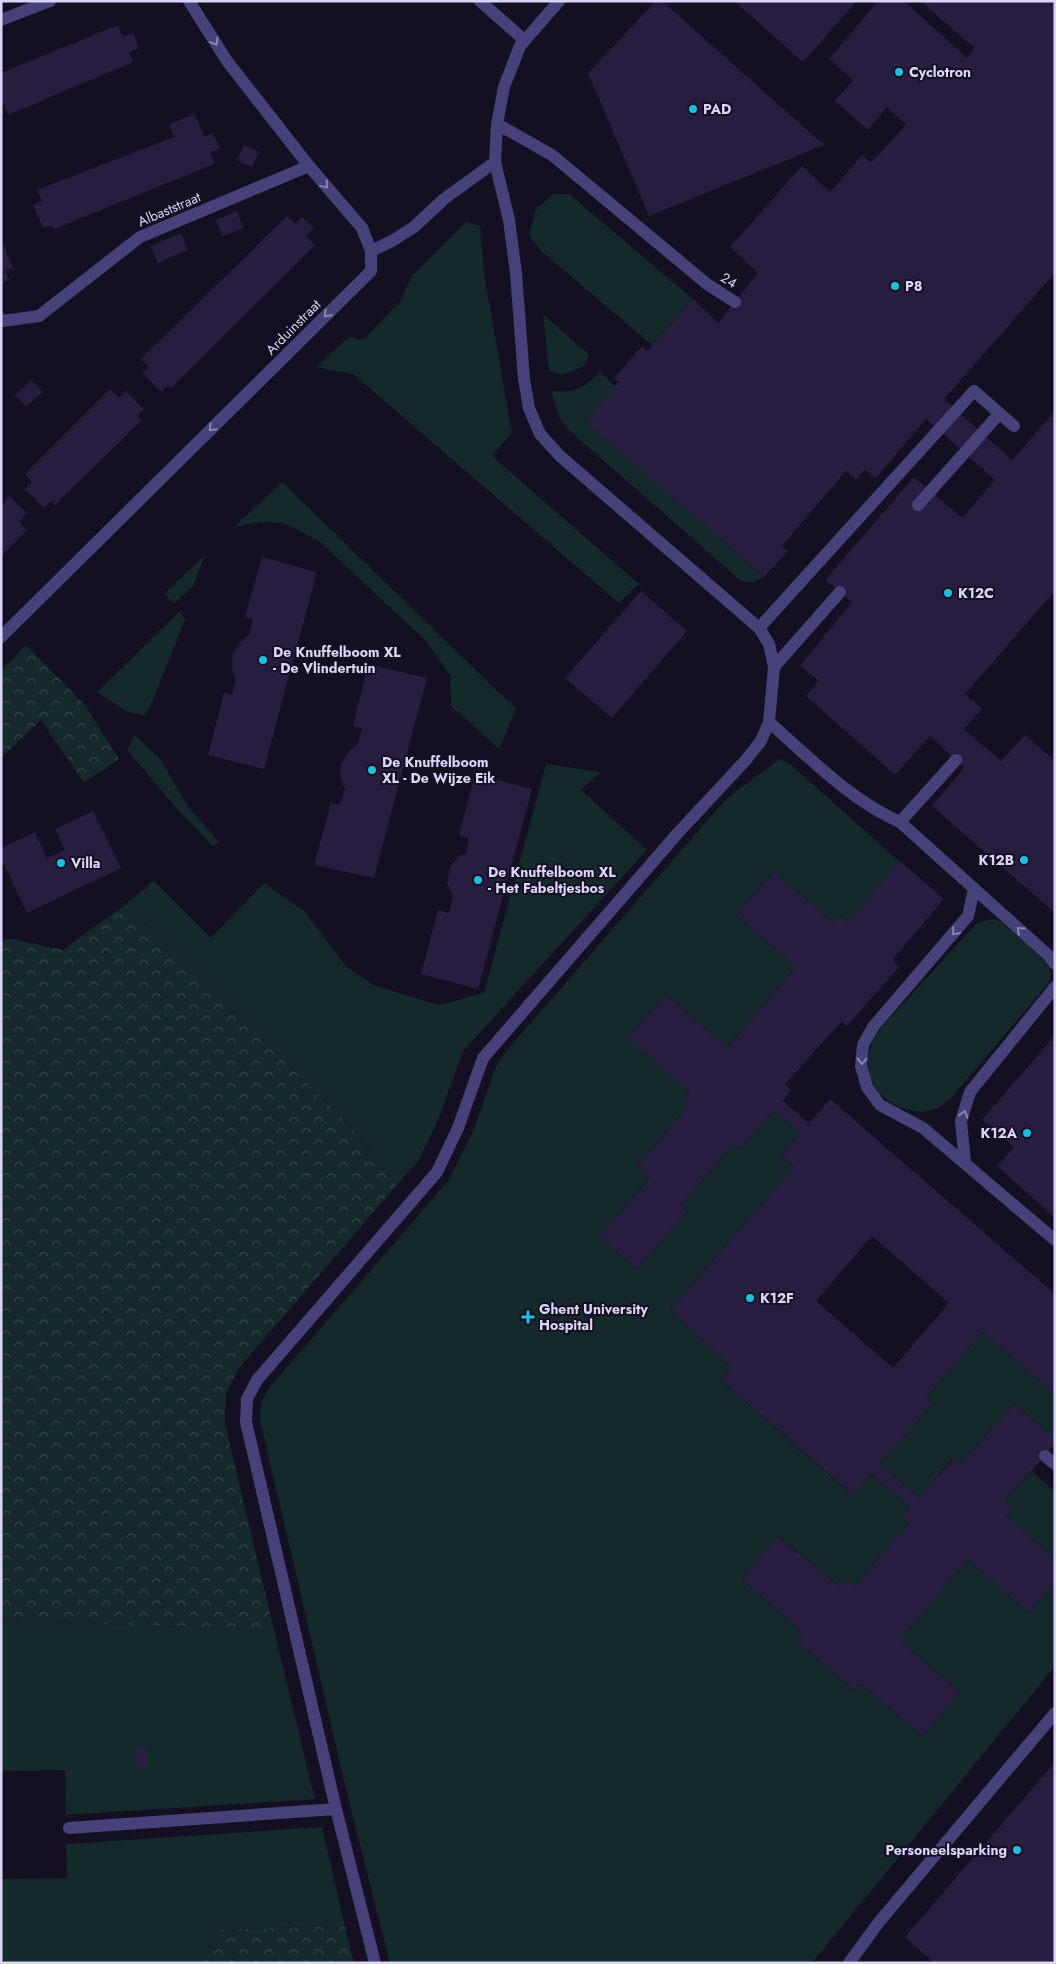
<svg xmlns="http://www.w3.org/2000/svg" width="1056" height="1964" viewBox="0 0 1056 1964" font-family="Jost,sans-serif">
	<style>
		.green { fill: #14292a }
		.forest { fill: url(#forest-crowns) }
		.building { fill: #271e3f; fill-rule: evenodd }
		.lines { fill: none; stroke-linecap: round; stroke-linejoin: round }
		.lane { stroke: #47417a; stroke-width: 12 }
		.street { stroke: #47417a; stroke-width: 12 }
		.oneway { stroke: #8a84b4 }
		.poi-dot { fill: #1bbfe0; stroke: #141021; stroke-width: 2 }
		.labels { text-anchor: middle; stroke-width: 4; stroke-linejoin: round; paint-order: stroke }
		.poi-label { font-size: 14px; font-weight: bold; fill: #dcd5fa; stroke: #141021; text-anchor: start }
		.street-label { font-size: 14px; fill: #dcd5fa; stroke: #141021 }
	</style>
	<defs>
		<pattern id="forest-crowns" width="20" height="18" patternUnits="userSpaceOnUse" patternTransform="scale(1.25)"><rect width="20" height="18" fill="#14292a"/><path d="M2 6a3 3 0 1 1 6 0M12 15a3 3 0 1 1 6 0" fill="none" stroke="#36474a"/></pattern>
	</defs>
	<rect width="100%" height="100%" fill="#141021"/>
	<path class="green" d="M 553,194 L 569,194 L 693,299 L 652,345 L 540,250 L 529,235 L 536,209 Z
		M 466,222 L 480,226 L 484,273 L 512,433 L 492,456 L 639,584 L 619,603 L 353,374 L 316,367 L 350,336 L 359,340 L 366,337 L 400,302 L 412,276 Z
		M 543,314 L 589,355 L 584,366 L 562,375 L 549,371 Z
		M 600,372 L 616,387 L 587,422 L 764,577 L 752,583 L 741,581 L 571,432 L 560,419 L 551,391 C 575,393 583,389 600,372 Z
		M 282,482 L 516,709 L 499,749 L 451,706 L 450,675 L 426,641 L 319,541 L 284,523 L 259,522 L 234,527 Z
		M 205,555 L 193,586 L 174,604 L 164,594 Z
		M 180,611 L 185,620 L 150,707 L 144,715 L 127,712 L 97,692 Z
		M 135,735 L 160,759 L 187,805 L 219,842 L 213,846 L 179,811 L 127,750 Z
		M 780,759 L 790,764 L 900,862 L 848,922 L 840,916 L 834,923 L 773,871 L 736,915 L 796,967 L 727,1048 L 666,994 L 629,1037 L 689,1091 L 683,1099 L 689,1105 L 637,1166 L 650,1178 L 599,1237 L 637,1269 L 688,1211 L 681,1205 L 734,1144 L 741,1149 L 774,1111 L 800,1134 L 781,1156 L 794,1167 L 670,1310 L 732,1368 L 722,1381 L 852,1495 L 872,1474 L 910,1508 L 909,1523 L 854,1587 L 840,1587 L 779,1536 L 742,1579 L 803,1633 L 797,1641 L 854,1691 L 861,1684 L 922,1736 L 960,1693 L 900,1640 L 968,1560 L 1029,1613 L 1055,1583 L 1055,1666 L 812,1963 L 390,1963 L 350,1806 L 260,1420 L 261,1403 L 269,1388 L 449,1180 L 472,1134 L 497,1064 L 508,1049 L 727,798 Z
		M 546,764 L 600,772 L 581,790 L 647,850 L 463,1051 L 438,1120 L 419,1160 L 396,1186 L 357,1133 L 126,904 L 154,881 L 211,938 L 264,883 L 304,911 L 346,966 L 373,985 L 439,1005 L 484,993 Z
		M 992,919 L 1000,921 C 1012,932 1043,956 1049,968 C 1052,973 1050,979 1048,984 L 953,1096 C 949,1100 943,1105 938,1108 C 909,1121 868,1097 868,1064 C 868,1051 872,1042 878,1031 L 978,922 Z
		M 982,1332 L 1055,1395 L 1055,1438 L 1014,1404 L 960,1464 L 952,1458 L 919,1498 L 880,1464 L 933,1403 L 927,1397 Z
		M 1032,1471 L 1055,1492 L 1055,1559 L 1007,1516 L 1013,1509 L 1005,1501 Z
		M 1,1620 L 274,1630 L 315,1799 L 66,1815 L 65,1770 L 1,1771 Z
		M 322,1827 L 345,1926 L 218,1930 L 201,1963 L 1,1963 L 1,1879 L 67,1878 L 66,1844 Z"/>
	<path class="forest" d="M 26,645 L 84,704 L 119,759 L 84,783 L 41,720 L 1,758 L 1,671 Z
		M 126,904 L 357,1133 L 396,1186 L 239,1368 L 226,1394 L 225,1424 L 274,1630 L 1,1620 L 1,940 L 12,939 L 63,950 Z
		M 345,1926 L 354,1963 L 201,1963 L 218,1930 Z"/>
	<path class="building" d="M 656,1 L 662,1 L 824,145 L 649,216 L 588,73 Z
		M 734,1 L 857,1 L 803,62 Z
		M 878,1 L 904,1 L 967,58 L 974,48 L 921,1 L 1055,1 L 1055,273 L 944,399 L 1012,460 L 1055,411 L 1055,595 L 1053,593 L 965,694 L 982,709 L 964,729 L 1001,761 L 1025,735 L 1055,761 L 1055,913 L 932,806 L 964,768 L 930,736 L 895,775 L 806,696 L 819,681 L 800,666 L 852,602 L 825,580 L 914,477 L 962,518 L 995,480 L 926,419 L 875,479 L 865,469 L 856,480 L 846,471 L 782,546 L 788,551 L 764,577 L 586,422 L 619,382 L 614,378 L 642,346 L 647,351 L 693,299 L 718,323 L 758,273 L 730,247 L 802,166 L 830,192 L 862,155 L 871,163 L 906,125 L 887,107 L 868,130 L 835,101 L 853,80 L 829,59 Z
		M 118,25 L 123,37 L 133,33 L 139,48 L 129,52 L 133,62 L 8,115 L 4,104 L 1,105 L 1,73 Z
		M 195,114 L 204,137 L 213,133 L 220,148 L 210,152 L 214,164 L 54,229 L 53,225 L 43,228 L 33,205 L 42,201 L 37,190 L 174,137 L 169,124 Z
		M 244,145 L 259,152 L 252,167 L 237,160 Z
		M 237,211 L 243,228 L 222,236 L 216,220 Z
		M 287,216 L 295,224 L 302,217 L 314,228 L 306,236 L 315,245 L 171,388 L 168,385 L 161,392 L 143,373 L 149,367 L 141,359 Z
		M 181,233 L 188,250 L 158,263 L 151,246 Z
		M 1,239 L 13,268 L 6,270 L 9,280 L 1,283 Z
		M 31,380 L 43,392 L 26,407 L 15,395 Z
		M 110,389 L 119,398 L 126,391 L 144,410 L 137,416 L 141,421 L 55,505 L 51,501 L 44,508 L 25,489 L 32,482 L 25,474 Z
		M 10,496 L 27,513 L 19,521 L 27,530 L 1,556 L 1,502 L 3,504 Z
		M 262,557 L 317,572 L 264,769 L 208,755 L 224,693 L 232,695 L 236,680 L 233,674 L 232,655 L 241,641 L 249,635 L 253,620 L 245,617 Z
		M 641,591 L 687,631 L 612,718 L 565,678 Z
		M 368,664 L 427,678 L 374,878 L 314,865 L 331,803 L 339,805 L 345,790 L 340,775 L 341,764 L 349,751 L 358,744 L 362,728 L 353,726 Z
		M 475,774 L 532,789 L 478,989 L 421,974 L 438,910 L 449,913 L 453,897 L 447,883 L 450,866 L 457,858 L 466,853 L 469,838 L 459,835 Z
		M 93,811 L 121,868 L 27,913 L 1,858 L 1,848 L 35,832 L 47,858 L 65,850 L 55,829 Z
		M 900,861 L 944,899 L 892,960 L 899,967 L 847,1026 L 842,1021 L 785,1084 L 791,1090 L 783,1101 L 809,1123 L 830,1099 L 1055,1294 L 1055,1395 L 982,1332 L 927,1397 L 933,1403 L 880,1464 L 919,1498 L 953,1458 L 960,1464 L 1014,1404 L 1055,1438 L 1055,1444 L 1005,1501 L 1013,1509 L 1007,1516 L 1055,1559 L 1055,1583 L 1029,1613 L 968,1560 L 900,1640 L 960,1693 L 922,1736 L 861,1684 L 854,1691 L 797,1641 L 803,1633 L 742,1579 L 778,1536 L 840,1587 L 845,1580 L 854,1587 L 909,1523 L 902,1517 L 910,1508 L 872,1474 L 853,1495 L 722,1381 L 732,1368 L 670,1310 L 794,1167 L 781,1156 L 800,1134 L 774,1111 L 741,1149 L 734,1144 L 681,1205 L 688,1211 L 637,1269 L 599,1237 L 650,1178 L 637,1166 L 689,1105 L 683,1099 L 689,1091 L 628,1038 L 666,994 L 727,1048 L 796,967 L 736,915 L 773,871 L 834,923 L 840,916 L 848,922 ZM 872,1236 L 949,1303 L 893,1368 L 816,1301 Z
		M 1055,1035 L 1055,1214 L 1053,1216 L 997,1166 L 1014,1147 L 982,1120 Z
		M 135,1747 L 148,1747 L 148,1768 L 135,1768 Z
		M 1055,1762 L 1055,1963 L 934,1963 L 905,1937 Z"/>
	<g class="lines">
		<path class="lane" d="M 480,1 L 524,40
			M 497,124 L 552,155 L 707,284 L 735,302
			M 371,251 L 392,241 L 414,227 L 444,199 L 495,162
			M 918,505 L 999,414
			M 759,628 L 974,391 L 1014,426
			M 774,667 L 840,592
			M 769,722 C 810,758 850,800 900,822 L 1048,955 L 1055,964
			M 900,822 L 956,760
			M 974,889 L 968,916 L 873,1027 L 863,1045 L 861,1066 L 867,1087 L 880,1105 L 923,1128 L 1055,1240
			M 965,1162 L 961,1121 L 970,1092 L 1055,987
			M 1045,1456 L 1055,1464
			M 336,1809 L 375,1963
			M 69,1828 L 336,1809 L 246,1422 L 247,1399 L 257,1380 L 437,1172 L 458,1128 L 483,1058 L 677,834 L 745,761 L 761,741 L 769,722 L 774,667 L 769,644 L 759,628 L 560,456 L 540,434 L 529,408 L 524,379 L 516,273 L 509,220 L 495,162 L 497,124 L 504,87 L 520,46 L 559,1
			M 849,1963 L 879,1922 L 1055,1713"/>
		<path class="street" d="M 1,20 L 50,1
			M 1,319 L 3,321 L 39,316 L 140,237 L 309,166
			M 1,637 L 371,271 L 371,251 L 362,228 L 309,166 L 227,61 L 189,1"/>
	</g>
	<defs><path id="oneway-chevron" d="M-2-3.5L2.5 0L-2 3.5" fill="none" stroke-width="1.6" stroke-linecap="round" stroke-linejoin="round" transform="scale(1.25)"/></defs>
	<g class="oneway">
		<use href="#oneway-chevron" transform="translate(215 42) rotate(58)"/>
		<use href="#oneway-chevron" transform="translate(325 185) rotate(50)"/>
		<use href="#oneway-chevron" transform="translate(327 314) rotate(135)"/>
		<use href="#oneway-chevron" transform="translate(212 428) rotate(135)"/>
		<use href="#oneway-chevron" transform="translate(1020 930) rotate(-138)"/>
		<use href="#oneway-chevron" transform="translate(955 932) rotate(131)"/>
		<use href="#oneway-chevron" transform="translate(862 1061) rotate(91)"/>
		<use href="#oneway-chevron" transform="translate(964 1114) rotate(-74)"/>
	</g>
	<g class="poi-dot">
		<circle cx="899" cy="72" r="5"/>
		<circle cx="693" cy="109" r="5"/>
		<circle cx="895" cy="286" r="5"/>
		<circle cx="948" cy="593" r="5"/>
		<circle cx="263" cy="660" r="5"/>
		<circle cx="372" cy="770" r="5"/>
		<circle cx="1024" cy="860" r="5"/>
		<circle cx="61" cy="863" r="5"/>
		<circle cx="478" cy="880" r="5"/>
		<circle cx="1027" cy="1133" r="5"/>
		<circle cx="750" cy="1298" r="5"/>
		<path d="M525.5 1309.5h5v5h5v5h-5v5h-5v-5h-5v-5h5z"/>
		<circle cx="1017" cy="1850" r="5"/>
	</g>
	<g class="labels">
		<g class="poi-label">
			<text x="909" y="77">Cyclotron</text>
			<text x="703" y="114">PAD</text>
			<text x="905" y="291">P8</text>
			<text x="958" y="598">K12C</text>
			<text x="273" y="657">De Knuffelboom XL<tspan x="273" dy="16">- De Vlindertuin</tspan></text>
			<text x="382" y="767">De Knuffelboom<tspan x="382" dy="16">XL - De Wijze Eik</tspan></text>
			<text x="1014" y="865" text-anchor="end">K12B</text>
			<text x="71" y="868">Villa</text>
			<text x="488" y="877">De Knuffelboom XL<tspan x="488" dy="16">- Het Fabeltjesbos</tspan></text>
			<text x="1017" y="1138" text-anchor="end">K12A</text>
			<text x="760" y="1303">K12F</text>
			<text x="539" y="1314">Ghent University<tspan x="539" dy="16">Hospital</tspan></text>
			<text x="1007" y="1855" text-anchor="end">Personeelsparking</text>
		</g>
		<g class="street-label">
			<text transform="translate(169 209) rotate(-23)" y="5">Albaststraat</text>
			<text transform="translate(729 280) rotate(32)" y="5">24</text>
			<text transform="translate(293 327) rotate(-45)" y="5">Arduinstraat</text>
		</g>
	</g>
	<rect width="1056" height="1964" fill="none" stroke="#dcd5fa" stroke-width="5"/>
</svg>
